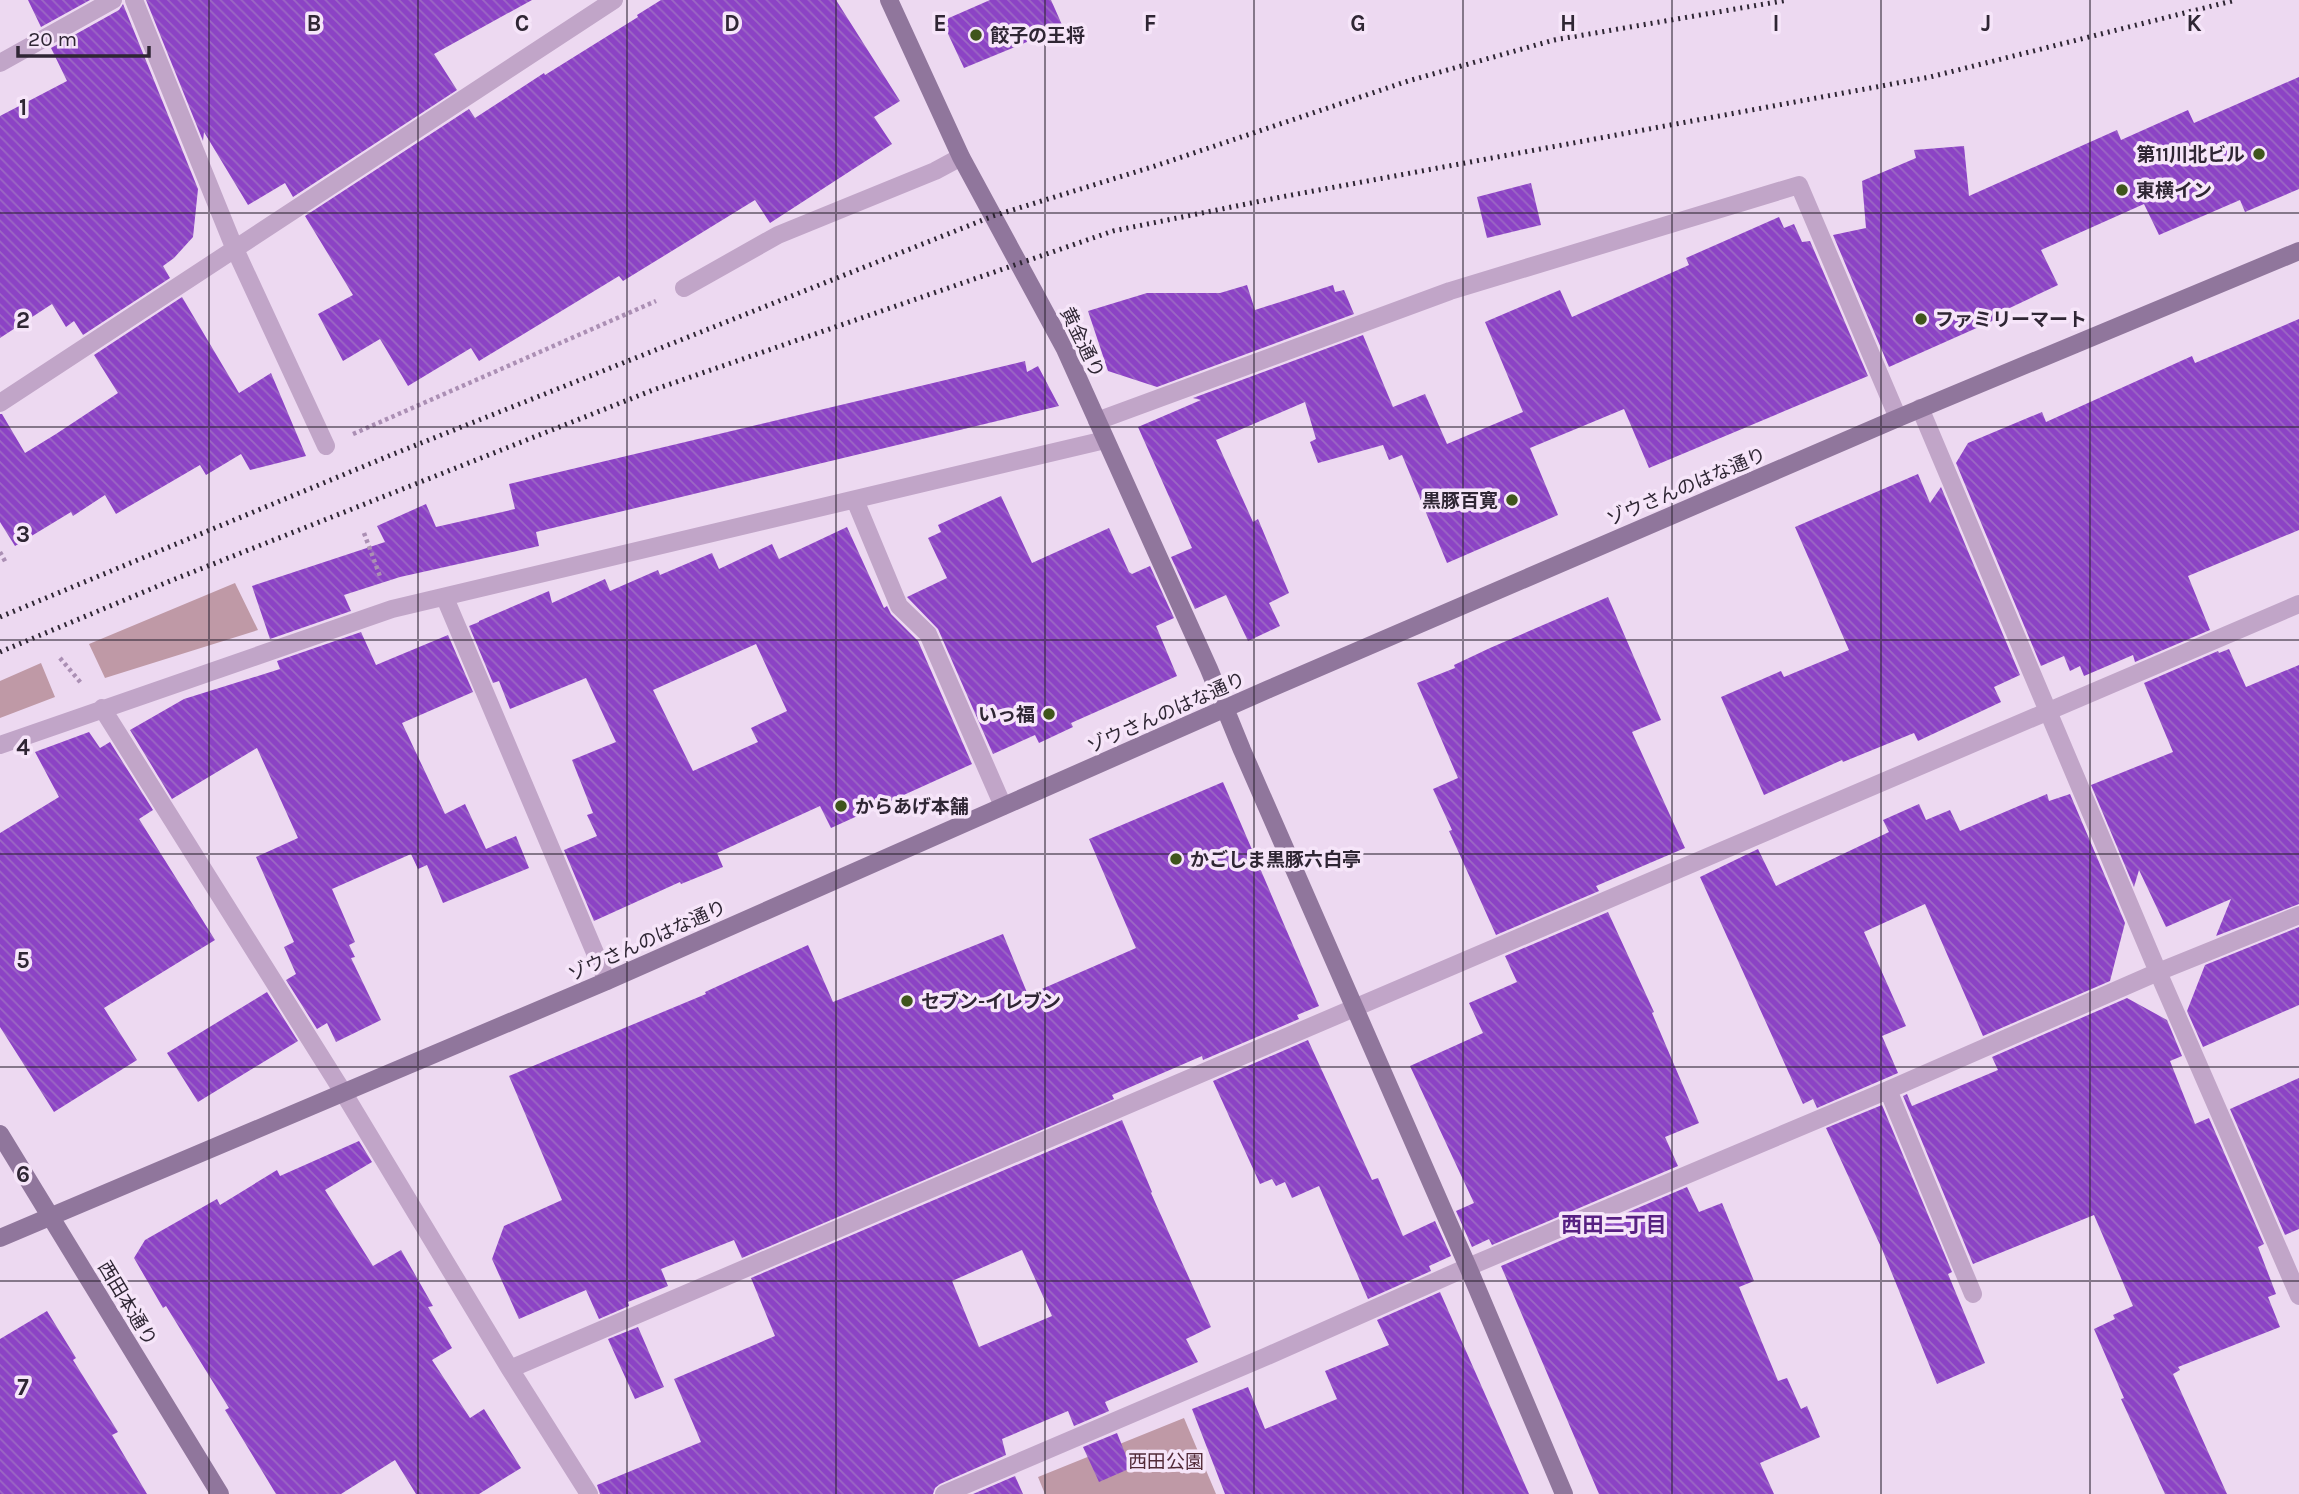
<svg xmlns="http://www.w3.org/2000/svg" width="2299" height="1494" viewBox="0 0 2299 1494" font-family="Karla,'Noto Sans JP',sans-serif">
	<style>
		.green { fill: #bf99a6 }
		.building { fill: url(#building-back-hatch); fill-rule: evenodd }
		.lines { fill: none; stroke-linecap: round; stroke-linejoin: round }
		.path { stroke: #ab8fb4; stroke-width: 4.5; stroke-dasharray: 3.5 3.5; stroke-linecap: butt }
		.street { stroke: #c1a5c8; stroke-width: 18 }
		.secondary { stroke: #90769c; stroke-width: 18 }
		.rail { stroke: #2f2634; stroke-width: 5; stroke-dasharray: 2 5; stroke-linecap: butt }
		.grid { fill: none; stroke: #2f2634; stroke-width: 2; stroke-opacity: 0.55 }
		.poi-dot { fill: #3f551c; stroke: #f6e5f9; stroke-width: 2.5 }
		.labels { text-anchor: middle; stroke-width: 7; stroke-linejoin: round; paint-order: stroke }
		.poi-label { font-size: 19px; font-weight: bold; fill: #2f2634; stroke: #f6e5f9; text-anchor: start }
		.street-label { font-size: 19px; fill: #2f2634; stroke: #f6e5f9 }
		.park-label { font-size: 19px; fill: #522a37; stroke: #f6e5f9 }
		.neighbourhood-label { font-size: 21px; font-weight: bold; fill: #572082; stroke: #f6e5f9 }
		.grid-label { font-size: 23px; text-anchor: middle; font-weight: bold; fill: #2f2634; stroke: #f6e5f9; stroke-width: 7; stroke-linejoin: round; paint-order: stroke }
	</style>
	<defs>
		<pattern id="building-back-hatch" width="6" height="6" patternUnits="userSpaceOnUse" patternTransform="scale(1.75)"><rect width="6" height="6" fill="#8c43c5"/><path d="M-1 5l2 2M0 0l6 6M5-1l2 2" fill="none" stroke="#9c68c4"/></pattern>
	</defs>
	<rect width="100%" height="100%" fill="#edd9f1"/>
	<path class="green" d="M 235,583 L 258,630 L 105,678 L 89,644 Z
		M 41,663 L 55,697 L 0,718 L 0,681 Z
		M 1184,1418 L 1216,1494 L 1045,1494 L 1038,1477 Z"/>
	<path class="building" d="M 28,0 L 90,0 L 41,27 Z
		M 146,0 L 532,0 L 434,54 L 457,90 L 293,197 L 285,183 L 248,205 L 204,132 L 203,141 Z
		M 661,0 L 836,0 L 900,101 L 874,117 L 892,144 L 770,223 L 755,200 L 623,281 L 619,276 L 479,361 L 471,348 L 408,386 L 380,339 L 343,361 L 318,314 L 353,295 L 305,216 L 469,109 L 475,118 L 544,73 L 545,75 L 638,17 L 637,15 Z
		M 990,0 L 1051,0 L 1063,27 L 964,68 L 942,21 Z
		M 123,4 L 198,189 L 193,237 L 174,258 L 163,266 L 170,278 L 83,335 L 74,321 L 66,327 L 52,304 L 0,338 L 0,116 L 67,81 L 51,48 L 119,10 Z
		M 2299,77 L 2299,189 L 2245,212 L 2240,200 L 2159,235 L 2144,204 L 2041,250 L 2058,285 L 1997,314 L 1999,318 L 1889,367 L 1833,235 L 1866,228 L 1862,181 L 1916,158 L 1914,150 L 1964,146 L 1969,196 L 2117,130 L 2121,140 L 2188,110 L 2194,123 Z
		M 1531,183 L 1541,225 L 1487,238 L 1477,197 Z
		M 1779,217 L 1784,228 L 1794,224 L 1802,242 L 1810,241 L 1868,376 L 1649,468 L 1624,409 L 1530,448 L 1558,515 L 1447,563 L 1402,455 L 1389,460 L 1383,445 L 1318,463 L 1310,442 L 1316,439 L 1305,402 L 1216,440 L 1253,522 L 1258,519 L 1289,593 L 1269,603 L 1280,626 L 1248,641 L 1226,595 L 1195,609 L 1171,557 L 1192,548 L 1138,427 L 1201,400 L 1193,398 L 1363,335 L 1393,407 L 1425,394 L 1447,444 L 1523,412 L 1485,322 L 1560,290 L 1572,317 L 1689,265 L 1686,258 Z
		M 1247,285 L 1255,310 L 1333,285 L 1335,292 L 1344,290 L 1354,314 L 1157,387 L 1108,371 L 1088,311 L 1147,293 L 1220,293 Z
		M 182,297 L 239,393 L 271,373 L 306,456 L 250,470 L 241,454 L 206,475 L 200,465 L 116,514 L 105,495 L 73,516 L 71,512 L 15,546 L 0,522 L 0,414 L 2,414 L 25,453 L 56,434 L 118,393 L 94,355 Z
		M 2299,319 L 2299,530 L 2188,576 L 2210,630 L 2135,662 L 2133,655 L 2084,676 L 2080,666 L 2070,671 L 2064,656 L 2041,666 L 1956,463 L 1968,443 L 2042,412 L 2046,422 L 2192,356 L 2195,363 Z
		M 1025,361 L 1027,372 L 1038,366 L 1059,406 L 536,532 L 539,546 L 400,577 L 344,595 L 351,611 L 270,639 L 252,586 L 385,542 L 377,526 L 426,504 L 436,527 L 515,509 L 509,484 Z
		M 1918,474 L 1930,503 L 1941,487 L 2020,675 L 1994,687 L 2001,702 L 1918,741 L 1914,733 L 1843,762 L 1842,760 L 1764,795 L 1721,697 L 1781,671 L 1784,677 L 1849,650 L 1795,527 Z
		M 1001,496 L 1032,563 L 1109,528 L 1129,572 L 1132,574 L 1150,566 L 1174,618 L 1156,626 L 1177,676 L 1071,723 L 1073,727 L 1039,743 L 1035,735 L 993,754 L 938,629 L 907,597 L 947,578 L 928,538 L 941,532 L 938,525 Z
		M 847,527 L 884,608 L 887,606 L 891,614 L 918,641 L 972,764 L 831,828 L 820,806 L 717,853 L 723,867 L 681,884 L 680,882 L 594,921 L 564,850 L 597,836 L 587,815 L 593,813 L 572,760 L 616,742 L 586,678 L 510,709 L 499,681 L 493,683 L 469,626 L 479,622 L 479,621 L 549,591 L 552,603 L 605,579 L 610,591 L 658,570 L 660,575 L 712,553 L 719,569 L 772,544 L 779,559 ZM 756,644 L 787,711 L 751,728 L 758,742 L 693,771 L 653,690 Z
		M 1608,597 L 1661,720 L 1632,732 L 1685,848 L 1596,886 L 1599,891 L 1496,935 L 1449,831 L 1452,830 L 1433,789 L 1458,778 L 1417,683 L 1455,668 L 1454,665 L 1490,648 Z
		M 361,632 L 376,665 L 448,635 L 473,692 L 402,723 L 445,814 L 465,804 L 486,849 L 516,836 L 529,868 L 443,903 L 427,865 L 418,869 L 411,854 L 332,889 L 355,942 L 349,945 L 355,957 L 351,958 L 381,1020 L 336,1042 L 327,1023 L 317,1029 L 286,980 L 296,974 L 284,947 L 294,942 L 256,857 L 298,838 L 257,748 L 172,799 L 130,730 L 184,699 L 280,669 L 277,661 Z
		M 2229,649 L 2246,687 L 2299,665 L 2299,904 L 2216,936 L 2231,899 L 2166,927 L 2139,870 L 2134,887 L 2091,785 L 2173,752 L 2144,683 L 2218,651 L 2219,653 Z
		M 89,732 L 100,748 L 110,742 L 153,810 L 139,819 L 215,940 L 104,1008 L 137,1060 L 54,1112 L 0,1027 L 0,833 L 59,797 L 35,752 Z
		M 1223,782 L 1319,1006 L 1297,1015 L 1299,1019 L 1203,1060 L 1202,1056 L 1112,1095 L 1114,1099 L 742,1258 L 734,1240 L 661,1269 L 668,1286 L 628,1302 L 629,1306 L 599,1319 L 586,1290 L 519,1319 L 492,1259 L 504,1226 L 562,1200 L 509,1076 L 706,994 L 705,992 L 808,945 L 833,1002 L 1003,934 L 1028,995 L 1136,948 L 1089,839 Z
		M 2047,794 L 2049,801 L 2070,794 L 2125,923 L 2110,981 L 1983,1036 L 1925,904 L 1864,932 L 1906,1026 L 1882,1036 L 1898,1073 L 1817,1108 L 1813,1099 L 1803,1104 L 1700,877 L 1758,849 L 1776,886 L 1889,832 L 1883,820 L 1919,804 L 1926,820 L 1950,810 L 1960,831 Z
		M 1608,912 L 1654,1012 L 1652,1013 L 1699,1123 L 1665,1137 L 1678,1166 L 1492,1245 L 1489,1239 L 1472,1247 L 1456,1211 L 1474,1203 L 1410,1066 L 1483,1033 L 1469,1003 L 1517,982 L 1505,956 Z
		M 2299,927 L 2299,1005 L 2203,1047 L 2187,1011 L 2205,965 Z
		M 267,992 L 298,1041 L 198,1102 L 167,1053 Z
		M 2127,998 L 2167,1020 L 2182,1056 L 2170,1061 L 2195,1124 L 2209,1118 L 2264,1244 L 2258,1247 L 2276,1294 L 2268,1297 L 2280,1327 L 2178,1367 L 2180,1370 L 2173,1374 L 2227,1494 L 2165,1494 L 2121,1399 L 2124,1398 L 2094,1329 L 2115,1319 L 2113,1315 L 2133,1306 L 2094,1215 L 1973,1264 L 1903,1096 L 1907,1094 L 1912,1106 L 1998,1070 L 1992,1057 Z
		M 1308,1040 L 1372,1180 L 1378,1178 L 1403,1236 L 1435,1221 L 1451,1256 L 1429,1266 L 1431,1271 L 1368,1299 L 1319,1186 L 1292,1198 L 1285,1182 L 1276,1186 L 1272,1179 L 1260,1184 L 1213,1081 Z
		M 2299,1078 L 2299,1229 L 2285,1235 L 2230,1109 Z
		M 1882,1105 L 1952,1272 L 1948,1274 L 1985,1363 L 1937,1384 L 1882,1249 L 1826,1128 Z
		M 1122,1120 L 1152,1192 L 1151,1193 L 1211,1327 L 1186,1339 L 1198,1362 L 1105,1402 L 1109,1411 L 1074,1426 L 1068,1411 L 1002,1439 L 1006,1455 L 940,1484 L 935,1488 L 933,1494 L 600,1494 L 597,1485 L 701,1442 L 674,1379 L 775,1336 L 751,1278 ZM 1022,1250 L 1052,1316 L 979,1347 L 952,1281 Z
		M 359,1141 L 372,1162 L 325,1190 L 373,1266 L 401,1250 L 433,1306 L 428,1307 L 452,1348 L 432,1360 L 470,1418 L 484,1409 L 521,1468 L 479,1494 L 416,1494 L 395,1460 L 341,1494 L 276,1494 L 225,1410 L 229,1408 L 166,1306 L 163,1308 L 134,1258 L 145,1240 L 217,1199 L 220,1205 L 277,1170 L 280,1176 Z
		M 1687,1187 L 1699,1212 L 1722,1203 L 1754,1281 L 1739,1287 L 1778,1381 L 1787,1378 L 1801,1409 L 1807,1406 L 1820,1437 L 1760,1463 L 1774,1494 L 1599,1494 L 1501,1266 Z
		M 1440,1292 L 1529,1494 L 1225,1494 L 1192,1409 L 1248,1387 L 1265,1429 L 1337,1399 L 1325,1371 L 1389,1345 L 1377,1320 Z
		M 47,1311 L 76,1358 L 73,1360 L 118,1432 L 112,1435 L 147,1494 L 0,1494 L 0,1339 Z
		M 638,1327 L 664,1387 L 635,1399 L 608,1339 Z
		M 1117,1433 L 1131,1468 L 1099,1482 L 1083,1447 Z
		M 1015,1476 L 1023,1494 L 973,1494 Z"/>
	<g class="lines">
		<path class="path" d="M 353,434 L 656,301
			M 364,533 L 381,579
			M 0,552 L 6,563
			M 60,658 L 81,683"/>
		<path class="street" d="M 134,0 L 234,247 L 326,446
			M 0,63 L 113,0
			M 684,288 L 778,235 L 935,171 L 961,157
			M 0,403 L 614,0
			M 1920,408 L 2158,972 L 2299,1296
			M 1097,421 L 1450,291 L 1799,185 L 1898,418
			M 855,500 L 899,606 L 928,634 L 1003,806
			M 445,598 L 607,981
			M 102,708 L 343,1092 L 510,1369 L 589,1494
			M 0,745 L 392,609 L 1105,440
			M 1888,1090 L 1973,1294
			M 510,1369 L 2299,604
			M 944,1494 L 1265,1357 L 1468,1267 L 1888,1090 L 2158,972 L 2299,915"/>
		<path class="secondary" d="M 889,0 L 961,157 L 1065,349 L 1209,669 L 1242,750 L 1468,1267 L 1564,1494
			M 0,1134 L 220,1494
			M 0,1238 L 607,981 L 1269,689 L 1898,418 L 2299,251"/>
		<path class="rail" d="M 0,617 L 391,455 L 993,216 L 1155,166 L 1408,81 L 1554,40 L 1788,0
			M 0,652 L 170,581 L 653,390 L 1113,231 L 1281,197 L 1930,77 L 2236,0"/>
	</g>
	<path class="grid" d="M 209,0 L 209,1494M 418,0 L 418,1494M 627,0 L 627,1494M 836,0 L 836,1494M 1045,0 L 1045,1494M 1254,0 L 1254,1494M 1463,0 L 1463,1494M 1672,0 L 1672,1494M 1881,0 L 1881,1494M 2090,0 L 2090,1494M 0,213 L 2299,213M 0,427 L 2299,427M 0,640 L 2299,640M 0,854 L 2299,854M 0,1067 L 2299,1067M 0,1281 L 2299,1281"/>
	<g class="poi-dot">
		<circle cx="976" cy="35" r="7"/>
		<circle cx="2259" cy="154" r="7"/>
		<circle cx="2122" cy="190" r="7"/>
		<circle cx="1921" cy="319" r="7"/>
		<circle cx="1512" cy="500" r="7"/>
		<circle cx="1049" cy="714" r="7"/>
		<circle cx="841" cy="806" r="7"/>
		<circle cx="1176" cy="859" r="7"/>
		<circle cx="907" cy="1001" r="7"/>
	</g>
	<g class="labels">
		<g class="poi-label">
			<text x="990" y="42">餃子の王将</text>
			<text x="2245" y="161" text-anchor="end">第11川北ビル</text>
			<text x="2136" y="197">東横イン</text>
			<text x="1935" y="326">ファミリーマート</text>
			<text x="1498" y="507" text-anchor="end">黒豚百寛</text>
			<text x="1035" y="721" text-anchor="end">いっ福</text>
			<text x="855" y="813">からあげ本舗</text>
			<text x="1190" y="866">かごしま黒豚六白亭</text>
			<text x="921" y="1008">セブン-イレブン</text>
		</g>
		<g class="street-label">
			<text transform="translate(1083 342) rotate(64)" y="7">黄金通り</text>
			<text transform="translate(1686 486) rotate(-23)" y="7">ゾウさんのはな通り</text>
			<text transform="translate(1166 712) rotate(-24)" y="7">ゾウさんのはな通り</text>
			<text transform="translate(647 940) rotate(-24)" y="7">ゾウさんのはな通り</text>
			<text transform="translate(128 1303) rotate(59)" y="7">西田本通り</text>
		</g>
		<g class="park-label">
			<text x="1166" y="1468">西田公園</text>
		</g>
		<g class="neighbourhood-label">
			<text x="1614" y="1232">西田二丁目</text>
		</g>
	</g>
	<g class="grid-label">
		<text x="314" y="31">B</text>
		<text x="522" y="31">C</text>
		<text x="732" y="31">D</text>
		<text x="940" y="31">E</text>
		<text x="1150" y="31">F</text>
		<text x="1358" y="31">G</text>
		<text x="1568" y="31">H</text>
		<text x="1776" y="31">I</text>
		<text x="1986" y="31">J</text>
		<text x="2194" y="31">K</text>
		<text x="23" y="115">1</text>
		<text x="23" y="328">2</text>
		<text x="23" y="542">3</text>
		<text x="23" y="755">4</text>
		<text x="23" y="968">5</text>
		<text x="23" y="1182">6</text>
		<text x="23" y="1395">7</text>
	</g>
	<path d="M18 46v10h131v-10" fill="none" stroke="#2f2634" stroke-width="3.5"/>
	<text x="28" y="46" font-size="21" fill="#2f2634" stroke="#f6e5f9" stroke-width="5" paint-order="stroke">20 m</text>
</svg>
